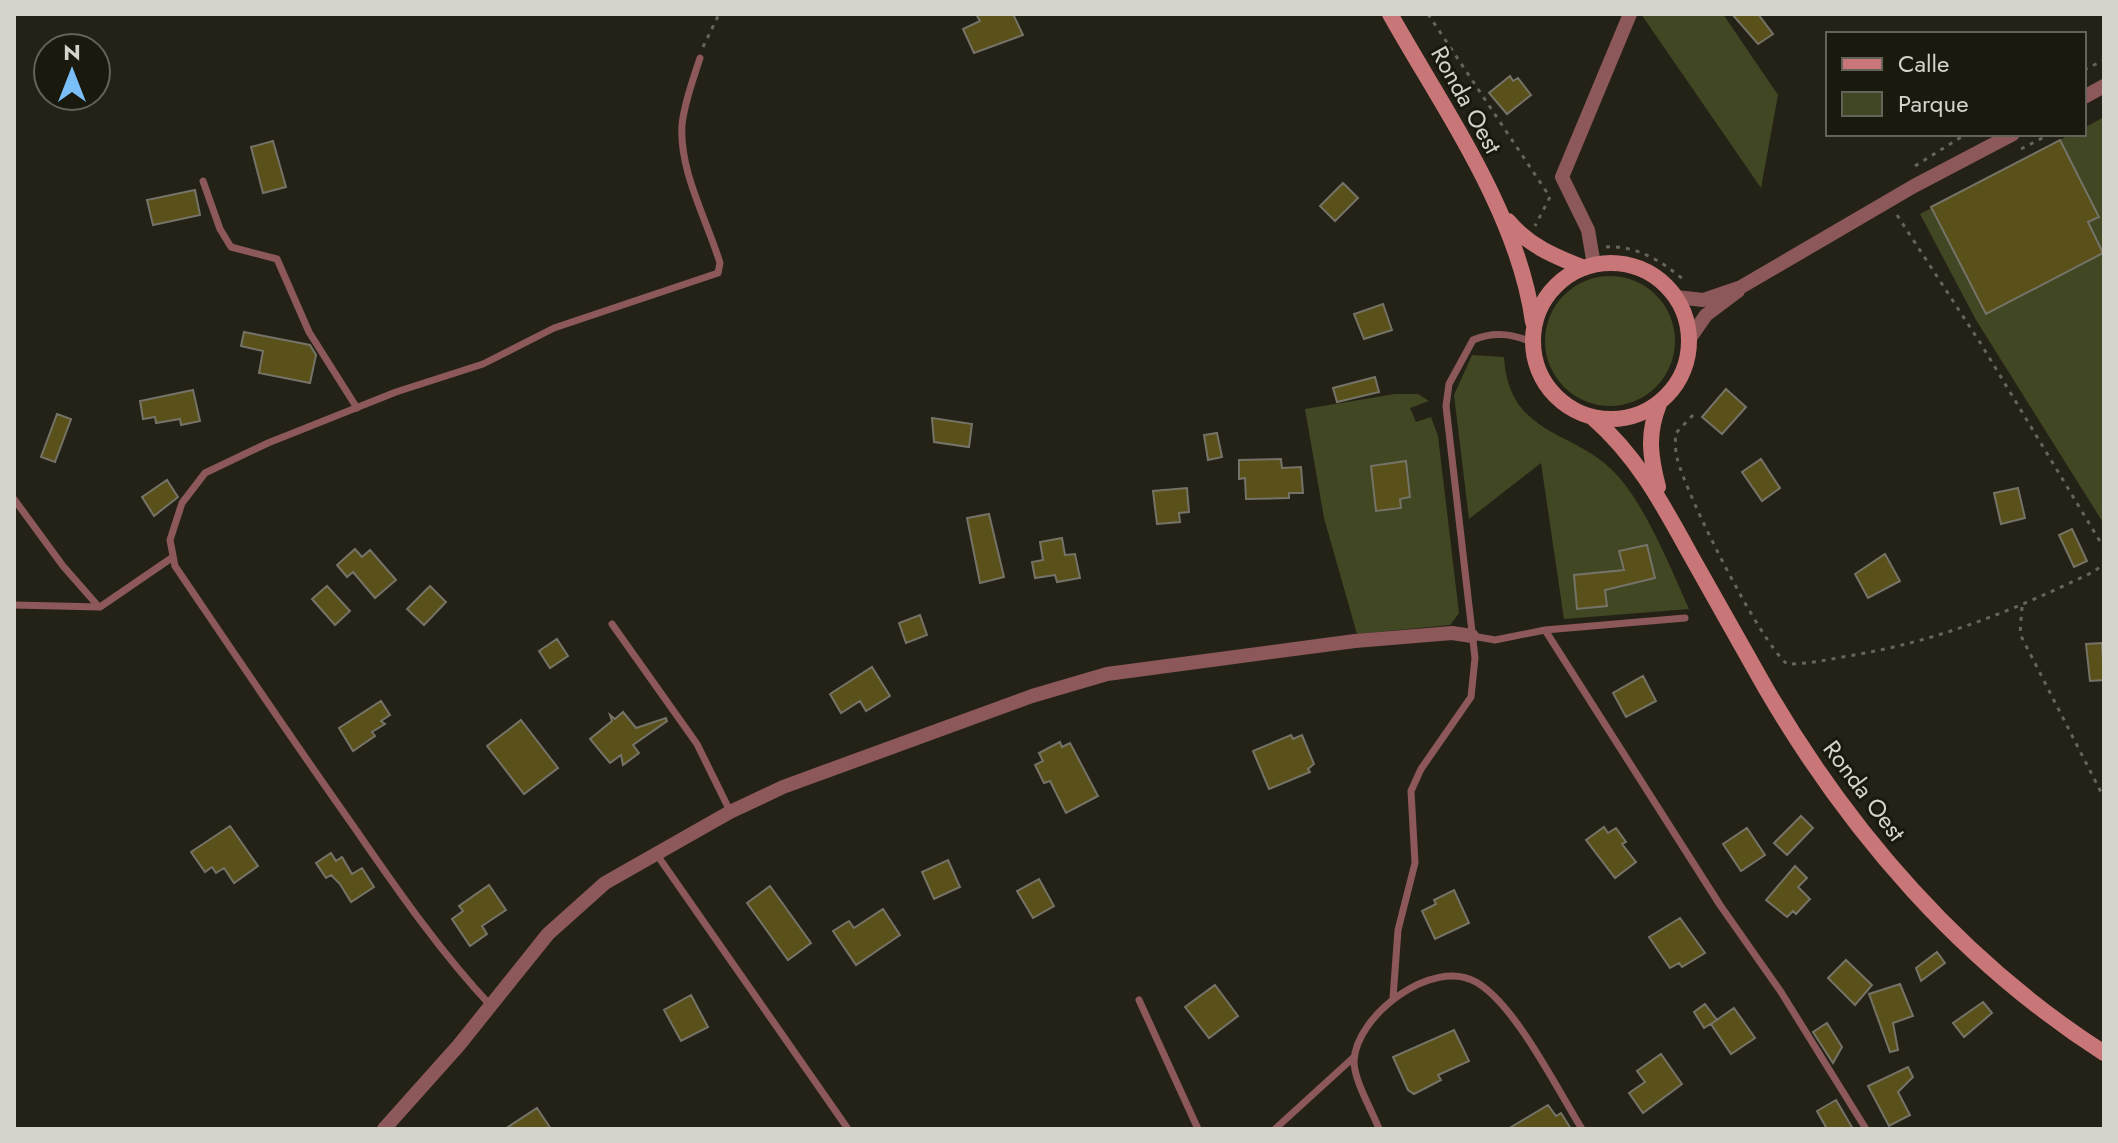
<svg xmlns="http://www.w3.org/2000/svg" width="2118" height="1143" viewBox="0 0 2118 1143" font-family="Jost,sans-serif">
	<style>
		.green { fill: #414723 }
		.building { fill: #59501a; stroke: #757367; stroke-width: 2 }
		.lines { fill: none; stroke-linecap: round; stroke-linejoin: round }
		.path { stroke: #66645b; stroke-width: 3; stroke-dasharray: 4 6; stroke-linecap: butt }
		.lane { stroke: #8c5859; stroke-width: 7 }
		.street { stroke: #8c5859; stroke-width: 14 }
		.secondary { stroke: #c87678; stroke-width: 16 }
		.labels { text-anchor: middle; stroke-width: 6; stroke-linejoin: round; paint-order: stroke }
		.street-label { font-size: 24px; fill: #d4d3cc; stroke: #1a190e }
	</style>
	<rect width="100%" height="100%" fill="#242217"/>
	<path class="green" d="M 1641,14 L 1723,14 L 1778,95 L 1761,188 Z
		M 2104,117 L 2104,524 L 1976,320 L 1920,214 L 2071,134 L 2084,134 L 2084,128 Z
		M1545 341a65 65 0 1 1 130 0a65 65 0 1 1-130 0Z
		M 1472,355 L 1504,357 C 1509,438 1575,429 1616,474 C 1646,506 1671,569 1689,609 L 1564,619 L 1541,463 L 1469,519 L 1454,395 Z
		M 1395,394 L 1418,394 L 1429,401 L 1410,408 L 1416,422 L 1431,417 L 1438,436 L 1459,613 L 1450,625 L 1357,634 L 1324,518 L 1305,409 Z"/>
	<path class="building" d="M 976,14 L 1013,14 L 1023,35 L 974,53 L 963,29 L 980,21 Z
		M 1732,14 L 1758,14 L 1773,34 L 1758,44 Z
		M 1510,76 L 1513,81 L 1518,78 L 1531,95 L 1507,114 L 1489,93 Z
		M 2060,140 L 2099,217 L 2088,222 L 2103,253 L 1986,314 L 1931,207 Z
		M 273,141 L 286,187 L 263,193 L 251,147 Z
		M 1343,183 L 1358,198 L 1335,221 L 1320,206 Z
		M 195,190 L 200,215 L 153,225 L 147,200 Z
		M 1383,304 L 1392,330 L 1364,339 L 1354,314 Z
		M 244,332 L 310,345 L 316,355 L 310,383 L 259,373 L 263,351 L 241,346 Z
		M 1375,377 L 1379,392 L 1337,402 L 1333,388 Z
		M 1726,389 L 1746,407 L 1722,434 L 1702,417 Z
		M 193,390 L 200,421 L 181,425 L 180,419 L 156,423 L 155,417 L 143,419 L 140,401 Z
		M 57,414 L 71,419 L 55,462 L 41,457 Z
		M 932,418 L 972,424 L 969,447 L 934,442 Z
		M 1217,433 L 1222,457 L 1208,460 L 1204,435 Z
		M 1281,459 L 1282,468 L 1301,467 L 1303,493 L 1289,493 L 1289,498 L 1246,499 L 1245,478 L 1239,479 L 1239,460 Z
		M 1761,459 L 1780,488 L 1762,501 L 1742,472 Z
		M 1406,461 L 1410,497 L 1400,499 L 1401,508 L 1376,511 L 1371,466 Z
		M 167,480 L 178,497 L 154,516 L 142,497 Z
		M 1187,488 L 1189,512 L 1179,513 L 1180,522 L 1157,524 L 1153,491 Z
		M 2018,488 L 2025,518 L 2001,524 L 1994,493 Z
		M 989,514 L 1004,577 L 980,583 L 967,518 Z
		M 2072,529 L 2087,561 L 2074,567 L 2059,535 Z
		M 1062,538 L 1065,555 L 1075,554 L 1080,578 L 1057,582 L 1055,575 L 1035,578 L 1032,562 L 1043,560 L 1040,542 Z
		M 1647,545 L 1655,578 L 1605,590 L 1607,606 L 1577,609 L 1574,575 L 1624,570 L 1619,551 Z
		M 355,549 L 362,557 L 370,550 L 396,580 L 375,598 L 353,572 L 347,577 L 337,565 Z
		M 1885,554 L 1900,581 L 1868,598 L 1855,574 Z
		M 327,586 L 350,611 L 335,625 L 312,599 Z
		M 430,586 L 446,602 L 424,625 L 407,609 Z
		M 920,615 L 927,635 L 906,643 L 899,623 Z
		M 557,639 L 568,656 L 550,668 L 539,651 Z
		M 2102,643 L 2104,680 L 2090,681 L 2086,644 Z
		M 872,667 L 890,696 L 866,711 L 860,701 L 841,713 L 830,694 Z
		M 1643,676 L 1656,701 L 1626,717 L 1613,693 Z
		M 381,701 L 390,715 L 381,721 L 385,724 L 372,732 L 375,736 L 353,751 L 339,728 Z
		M 623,712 L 636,728 L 666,718 L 667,721 L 633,745 L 639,753 L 623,765 L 621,755 L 610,763 L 590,739 L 612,721 L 610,715 L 615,719 Z
		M 521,720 L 558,768 L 524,794 L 487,746 Z
		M 1291,735 L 1293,739 L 1302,735 L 1314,764 L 1308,769 L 1310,772 L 1269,789 L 1253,751 Z
		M 1060,742 L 1062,747 L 1070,743 L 1098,796 L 1066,813 L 1050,781 L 1044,783 L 1035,765 L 1043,761 L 1039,753 Z
		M 1801,816 L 1813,828 L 1787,855 L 1774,843 Z
		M 230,826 L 258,866 L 234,883 L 224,868 L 216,873 L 212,867 L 205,872 L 191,852 Z
		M 1604,827 L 1608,833 L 1616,828 L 1626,842 L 1622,844 L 1636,862 L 1615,878 L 1586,840 Z
		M 1747,828 L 1765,855 L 1741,871 L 1723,844 Z
		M 331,853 L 336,861 L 342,857 L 352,874 L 362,868 L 374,887 L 351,902 L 340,884 L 331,875 L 326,878 L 316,863 Z
		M 948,860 L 960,887 L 934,899 L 922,872 Z
		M 1795,866 L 1807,878 L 1798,887 L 1810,899 L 1796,914 L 1793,911 L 1787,917 L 1766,900 Z
		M 1039,879 L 1054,906 L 1033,918 L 1017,891 Z
		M 489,885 L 506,910 L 482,926 L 487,934 L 470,946 L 452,919 L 463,911 L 459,906 Z
		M 770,886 L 811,943 L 788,960 L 747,903 Z
		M 1454,890 L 1469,923 L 1435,939 L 1422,911 L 1436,904 L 1434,900 Z
		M 883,909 L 900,935 L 856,965 L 833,931 L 849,921 L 854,928 Z
		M 1680,918 L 1705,953 L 1682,967 L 1679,963 L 1670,968 L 1649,937 Z
		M 1937,952 L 1945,963 L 1921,981 L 1916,968 Z
		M 1846,960 L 1872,985 L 1855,1005 L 1828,978 Z
		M 1900,984 L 1913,1016 L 1893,1023 L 1898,1050 L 1890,1052 L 1869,994 Z
		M 1215,985 L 1238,1016 L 1209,1038 L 1185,1007 Z
		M 691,995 L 708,1027 L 681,1041 L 664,1010 Z
		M 1983,1002 L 1992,1013 L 1964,1037 L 1953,1023 Z
		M 1705,1004 L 1717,1020 L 1704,1028 L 1694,1012 Z
		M 1734,1008 L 1755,1038 L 1731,1054 L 1711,1024 Z
		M 1827,1023 L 1842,1047 L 1833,1063 L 1813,1032 Z
		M 1454,1030 L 1469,1061 L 1438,1075 L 1441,1080 L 1414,1094 L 1408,1090 L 1393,1057 Z
		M 1661,1054 L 1682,1084 L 1643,1113 L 1629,1093 L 1645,1082 L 1637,1071 Z
		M 1908,1067 L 1913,1077 L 1898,1092 L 1910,1115 L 1889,1126 L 1868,1086 Z
		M 1836,1100 L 1853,1129 L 1827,1129 L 1817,1111 Z
		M 1548,1105 L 1556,1116 L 1561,1113 L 1571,1129 L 1508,1129 Z
		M 537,1108 L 551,1129 L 505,1129 Z"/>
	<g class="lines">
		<path class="path" d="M 1428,14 L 1550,197 L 1535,226
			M 703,47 L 719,14
			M 2084,70 L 2104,60
			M 2021,149 L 2050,134
			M 1915,166 L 1966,134
			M 1897,215 L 1981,344 L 2104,548
			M 1606,247 C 1636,245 1662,261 1685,281
			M 1693,415 L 1675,434 C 1676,442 1675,451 1677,458 C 1687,497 1759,640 1787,664 C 1807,664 1827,660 1848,656 C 1936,642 2015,610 2095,571 L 2104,563
			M 2022,607 L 2020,634 L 2104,798"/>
		<path class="lane" d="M 203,181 L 220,229 L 231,247 L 277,259 L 309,332 L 357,408
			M 14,499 L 63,566 L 99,607
			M 14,605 L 100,607 L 173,557
			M 612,624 L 697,744 L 730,811
			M 1545,630 L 1685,618
			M 1472,636 L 1495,640 L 1545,630 L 1720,905 L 1781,992 L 1866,1129
			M 655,852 L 848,1129
			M 1393,998 L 1398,930 L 1415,863 L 1411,791 L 1421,769 L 1471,697 L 1475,658 L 1446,406 L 1449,384 L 1473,340 C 1494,331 1512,334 1532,342
			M 1139,1000 L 1198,1129
			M 491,1006 C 440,952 397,889 354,827 C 293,741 234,653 175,566 L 170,540 L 182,503 L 205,473 L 268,443 L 396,392 L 483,364 L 554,328 L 718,273 L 720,263 C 707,220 679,171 682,125 C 684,103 693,80 700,58
			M 1275,1129 L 1354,1057
			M 1379,1129 C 1372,1110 1354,1081 1354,1061 C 1356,1015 1433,957 1476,982 C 1515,1004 1557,1089 1582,1129"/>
		<path class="street" d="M 2084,97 L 2104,86
			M 1594,265 L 1588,230 L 1562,177 L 1630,14
			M 1676,297 L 1703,300 L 1741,287 L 1914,186 L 2013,134
			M 1690,338 L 1706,315 L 1738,291
			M 384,1129 L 459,1045 L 548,934 L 605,883 L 730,812 L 783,787 L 1032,696 L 1107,674 L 1355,641 L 1452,633 L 1472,636"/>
		<path class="secondary" d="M 1390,14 C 1444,110 1518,213 1533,322
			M 1508,221 C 1529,246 1554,256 1584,268
			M1533 341a78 78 0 1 1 156 0a78 78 0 1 1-156 0Z
			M 1592,417 C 1637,456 1662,503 1690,554 C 1715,598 1740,643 1765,687 C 1849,832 1962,962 2104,1053
			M 1658,487 C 1650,456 1647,434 1659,404"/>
	</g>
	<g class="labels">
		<g class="street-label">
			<text transform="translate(1466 100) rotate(61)" y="8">Ronda Oest</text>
			<text transform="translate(1864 791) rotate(53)" y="8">Ronda Oest</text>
		</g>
	</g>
	<rect width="2118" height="1143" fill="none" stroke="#d4d3cc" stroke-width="32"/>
	<rect x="1826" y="32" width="260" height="104" fill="#1a190e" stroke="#64635a" stroke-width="2"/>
	<rect x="1842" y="58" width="40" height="12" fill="#c87678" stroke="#64635a" stroke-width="2"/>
	<text x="1898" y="72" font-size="24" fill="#d4d3cc">Calle</text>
	<rect x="1842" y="92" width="40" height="24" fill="#414723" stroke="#64635a" stroke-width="2"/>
	<text x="1898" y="112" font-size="24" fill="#d4d3cc">Parque</text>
	<g transform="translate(72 72)"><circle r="38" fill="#1a190e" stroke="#64635a" stroke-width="2"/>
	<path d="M0-6L14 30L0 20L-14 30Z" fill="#7abff8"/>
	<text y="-12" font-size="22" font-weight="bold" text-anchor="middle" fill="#d4d3cc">N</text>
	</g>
</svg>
